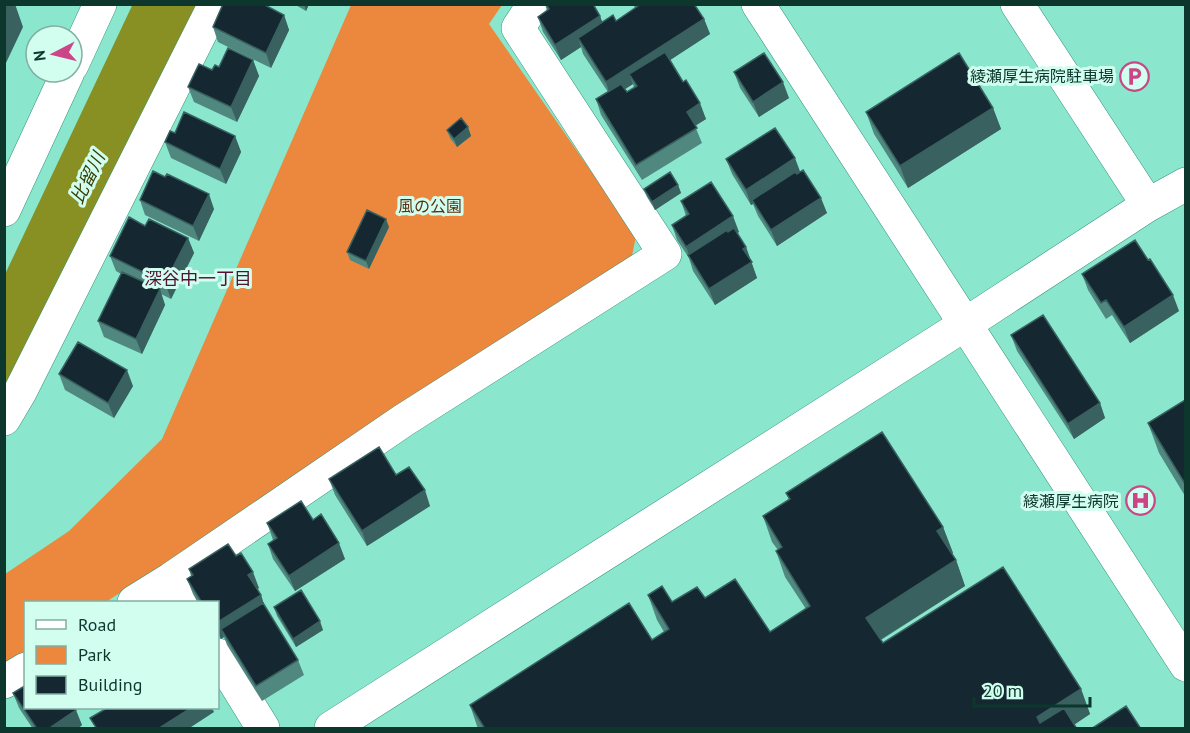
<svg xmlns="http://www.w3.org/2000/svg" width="1190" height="733" viewBox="0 0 1190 733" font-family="'PT Sans','Noto Sans JP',sans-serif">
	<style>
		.green { fill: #ec883e }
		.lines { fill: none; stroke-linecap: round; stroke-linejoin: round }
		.river { stroke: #889023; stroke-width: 69 }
		.minor-casing { stroke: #31947c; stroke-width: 34 }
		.minor { stroke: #fff; stroke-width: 33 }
		.wall { fill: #508880; fill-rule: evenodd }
		.shaded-wall { fill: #386160 }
		.building { fill: #152832; stroke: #386160; stroke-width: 1.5 }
		.labels { text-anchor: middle; stroke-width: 6; stroke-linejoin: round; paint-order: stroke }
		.poi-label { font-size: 16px; fill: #0d362c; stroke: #d2fef0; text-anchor: end }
		.park-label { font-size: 16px; fill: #5b3010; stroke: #d2fef0 }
		.water-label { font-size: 18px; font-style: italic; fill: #393e02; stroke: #d2fef0 }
		.neighbourhood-label { font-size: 18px; fill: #521232; stroke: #d2fef0 }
	</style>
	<rect width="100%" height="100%" fill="#8ae7cd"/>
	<path class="green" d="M 351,5 L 502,5 L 489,24 L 636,236 L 632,256 L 106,602 L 26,602 L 25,651 L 5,664 L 5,574 L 69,531 L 162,439 Z"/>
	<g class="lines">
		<path class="river" d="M 4,352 L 13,338 L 171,4"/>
		<defs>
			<path id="minor" d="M 758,4 L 1186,665
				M 1017,4 L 1148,205
				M 72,65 L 100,4
				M 4,210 L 68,72
				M 4,419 L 20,392 L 215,4
				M 171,579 L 185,602
				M 134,602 L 171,579 L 404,420 L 665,254 L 518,28 L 534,4
				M 218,655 L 263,728
				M 4,682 L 26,669
				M 331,728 L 964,325 L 1148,205 L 1186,184"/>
		</defs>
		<use href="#minor" class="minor-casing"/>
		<use href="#minor" class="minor"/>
	</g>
	<path class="wall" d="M 294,4 L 309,4 L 306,11 Z
		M 545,4 L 593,4 L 600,16 L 602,22 L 616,21 L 635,8 L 633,4 L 694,4 L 704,19 L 710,34 L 670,60 L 706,119 L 695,126 L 702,143 L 642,180 L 601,115 L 596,99 L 608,92 L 583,54 L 581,47 L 561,60 L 543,32 L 538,17 L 547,11 ZM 633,84 L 634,88 L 627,92 L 625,89 Z
		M 284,15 L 289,30 L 271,68 L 218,42 L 213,27 Z
		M 253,60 L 259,76 L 237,122 L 194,102 L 188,87 L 219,67 Z
		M 734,72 L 789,98 L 759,117 L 740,88 Z
		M 993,108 L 1001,129 L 908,188 L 874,134 L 866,112 Z
		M 468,127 L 471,136 L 457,147 L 450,138 L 447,130 Z
		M 175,133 L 235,136 L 241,152 L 226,184 L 171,158 L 165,142 Z
		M 726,159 L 800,172 L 827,213 L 777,246 L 758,216 L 753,204 L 751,205 L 732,174 Z
		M 678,185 L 681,193 L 655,210 L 647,197 L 644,189 Z
		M 140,200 L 214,209 L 199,241 L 145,215 Z
		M 681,201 L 739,232 L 737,233 L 746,247 L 757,278 L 715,305 L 693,271 L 689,258 L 677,240 L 672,225 L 686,216 Z
		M 145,226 L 188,238 L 194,253 L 171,299 L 161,294 L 165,305 L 142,354 L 104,337 L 98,321 L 121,274 L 116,271 L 110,256 Z
		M 389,227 L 369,269 L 350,260 L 347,252 Z
		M 1082,274 L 1179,311 L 1130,343 L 1112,315 L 1106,319 L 1088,290 Z
		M 1011,335 L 1100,403 L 1105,418 L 1074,439 L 1017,351 Z
		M 59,374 L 133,386 L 114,418 L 65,390 Z
		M 1185,400 L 1185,496 L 1159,453 L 1148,423 Z
		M 396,475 L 430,506 L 367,546 L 335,495 L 329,479 Z
		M 786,493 L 943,527 L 953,553 L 952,553 L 956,560 L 965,586 L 881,640 L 883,643 L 1081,689 L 1090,714 L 1074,724 L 1077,729 L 478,729 L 470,705 L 652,640 L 664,632 L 657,620 L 648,595 L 672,602 L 705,598 L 770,632 L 806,609 L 785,577 L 776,551 L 778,550 L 772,542 L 763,516 L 789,500 Z
		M 313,520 L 345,559 L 295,591 L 273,559 L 268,544 L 273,540 L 267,523 Z
		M 189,569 L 259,588 L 257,589 L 261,595 L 264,605 L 298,660 L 304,675 L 262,701 L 227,645 L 224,637 L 221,639 L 218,634 L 218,603 L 198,603 L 193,594 L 187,579 L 191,576 Z
		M 274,607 L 323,630 L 296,647 L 277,616 Z
		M 13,693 L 82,725 L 77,729 L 33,729 L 19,708 Z"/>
	<path class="shaded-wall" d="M 8,4 L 15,4 L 23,27 L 5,65 L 4,12 Z
		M 304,4 L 309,4 L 306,11 Z
		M 284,15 L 289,30 L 271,68 L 266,53 Z
		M 600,16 L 606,32 L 578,38 L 581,47 L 561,60 L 555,45 Z
		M 704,19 L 710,34 L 635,83 L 629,74 L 633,84 L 611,98 L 606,82 Z
		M 253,60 L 259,76 L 237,122 L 231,107 Z
		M 783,82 L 789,98 L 759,117 L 753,102 Z
		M 700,103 L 706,119 L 693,127 L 687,112 Z
		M 993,108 L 1001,129 L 908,188 L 900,166 Z
		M 468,127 L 471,136 L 457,147 L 454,139 Z
		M 235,136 L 241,152 L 226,184 L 220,169 Z
		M 795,158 L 801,174 L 752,200 L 753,204 L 751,205 L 746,190 Z
		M 678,185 L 681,193 L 655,210 L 652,202 Z
		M 209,194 L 214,209 L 199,241 L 193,226 Z
		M 821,198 L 827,213 L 777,246 L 771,230 Z
		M 733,216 L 739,232 L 692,262 L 686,247 Z
		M 386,219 L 389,227 L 369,269 L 366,261 Z
		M 188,238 L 194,253 L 171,299 L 165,283 Z
		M 746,247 L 757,278 L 715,305 L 709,289 L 743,249 Z
		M 160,289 L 165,305 L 142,354 L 136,339 Z
		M 1173,295 L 1179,311 L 1130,343 L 1124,327 Z
		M 127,370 L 133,386 L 114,418 L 108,403 Z
		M 1100,403 L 1105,418 L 1074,439 L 1068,424 Z
		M 425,490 L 430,506 L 367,546 L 362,531 Z
		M 943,527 L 953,553 L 947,557 L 937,531 Z
		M 339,543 L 345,559 L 295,591 L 289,576 Z
		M 956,560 L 965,586 L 875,643 L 866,618 Z
		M 253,572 L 259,588 L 254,591 L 248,575 Z
		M 261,595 L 266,611 L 221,629 L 224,637 L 221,639 L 218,631 L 218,622 Z
		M 320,621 L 323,630 L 296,647 L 293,639 Z
		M 1081,689 L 1090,714 L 1068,729 L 1041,729 L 1037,717 Z
		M 191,708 L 212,708 L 214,712 L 188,729 L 158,729 Z
		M 76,710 L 82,725 L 77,729 L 48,729 Z"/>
	<path class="building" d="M 4,4 L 8,4 L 4,12 Z
		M 223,4 L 263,4 L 284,15 L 266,53 L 213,27 Z
		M 546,4 L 593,4 L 600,16 L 555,45 L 538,17 L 549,9 Z
		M 641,4 L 694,4 L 704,19 L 606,82 L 578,38 L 613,15 L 616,21 Z
		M 228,48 L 253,60 L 231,107 L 188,87 L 199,64 L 212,70 L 215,65 L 219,67 Z
		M 665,52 L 683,82 L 686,80 L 700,103 L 687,112 L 697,128 L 636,165 L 596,99 L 621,84 L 627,92 L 637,86 L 629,74 Z
		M 764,53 L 783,82 L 753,102 L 734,72 Z
		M 959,53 L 993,108 L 900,166 L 866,112 Z
		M 184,112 L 235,136 L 220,169 L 165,142 L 170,131 L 175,133 Z
		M 461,118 L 468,127 L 454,139 L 447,130 Z
		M 775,128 L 795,158 L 746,190 L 726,159 Z
		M 803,170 L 821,198 L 771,230 L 752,200 L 795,172 L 797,174 Z
		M 153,171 L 165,177 L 167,174 L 209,194 L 193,226 L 140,200 Z
		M 670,172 L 678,185 L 652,202 L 644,189 Z
		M 711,182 L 733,216 L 686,247 L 672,225 L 689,214 L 681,201 Z
		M 367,210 L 386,219 L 366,261 L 347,252 Z
		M 129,217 L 145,226 L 149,219 L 188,238 L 165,283 L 110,256 Z
		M 734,228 L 746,247 L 743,249 L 752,262 L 709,289 L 688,255 L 727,230 L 728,232 Z
		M 1135,240 L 1148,260 L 1150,259 L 1173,295 L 1124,327 L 1106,300 L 1101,303 L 1082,274 Z
		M 122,272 L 160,289 L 136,339 L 98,321 Z
		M 1043,315 L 1100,403 L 1068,424 L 1011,335 Z
		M 78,342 L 127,370 L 108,403 L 59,374 Z
		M 1185,400 L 1185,484 L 1148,423 Z
		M 882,432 L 943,527 L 937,531 L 956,560 L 866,618 L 883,643 L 1003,567 L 1081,689 L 1037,717 L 1040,723 L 1064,708 L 1077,729 L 485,729 L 470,705 L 629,603 L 652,640 L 669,629 L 648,595 L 662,586 L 672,602 L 697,587 L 705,598 L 735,579 L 770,632 L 810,606 L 776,551 L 782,547 L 763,516 L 790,499 L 786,493 Z
		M 379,447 L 396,475 L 409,467 L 425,490 L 362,531 L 329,479 Z
		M 301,501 L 313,520 L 321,514 L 339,543 L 289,576 L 268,544 L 277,538 L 267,523 Z
		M 228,544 L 236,556 L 241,553 L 253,572 L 248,575 L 261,595 L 218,622 L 218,603 L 202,603 L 187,579 L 193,575 L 189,569 Z
		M 301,590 L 320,621 L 293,639 L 274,607 Z
		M 263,603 L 298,660 L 256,686 L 221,629 Z
		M 26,685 L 26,708 L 75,708 L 76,710 L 48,729 L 37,729 L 13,693 Z
		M 1126,706 L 1141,729 L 1091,729 Z
		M 107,708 L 191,708 L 158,729 L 97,729 L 90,718 Z"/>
	<defs>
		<symbol id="parking-ring" viewBox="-11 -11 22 22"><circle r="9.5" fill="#d2fef0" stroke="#cc4687" stroke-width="1.5"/><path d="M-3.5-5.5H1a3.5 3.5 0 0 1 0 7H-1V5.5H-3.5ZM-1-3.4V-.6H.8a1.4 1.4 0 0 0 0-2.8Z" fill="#cc4687"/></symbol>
		<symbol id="hospital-ring" viewBox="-11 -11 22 22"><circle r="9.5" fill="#d2fef0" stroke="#cc4687" stroke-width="1.5"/><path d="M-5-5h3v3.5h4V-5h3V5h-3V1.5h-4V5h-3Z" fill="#cc4687"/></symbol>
	</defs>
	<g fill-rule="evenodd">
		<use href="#parking-ring" x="1118" y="60" width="33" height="33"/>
		<use href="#hospital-ring" x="1124" y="484" width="33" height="33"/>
	</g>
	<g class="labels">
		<g class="poi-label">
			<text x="1114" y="82">綾瀬厚生病院駐車場</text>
			<text x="1119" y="507">綾瀬厚生病院</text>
		</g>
		<g class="park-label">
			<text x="430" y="212">風の公園</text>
		</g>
		<g class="water-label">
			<text transform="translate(88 178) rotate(-64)" y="6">比留川</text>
		</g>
		<g class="neighbourhood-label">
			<text x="198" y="285">深谷中一丁目</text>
		</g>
	</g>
	<rect width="1190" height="733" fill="none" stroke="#0d362c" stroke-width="12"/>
	<rect x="24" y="601" width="195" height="108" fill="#d2fef0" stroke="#83aea2" stroke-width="1.5"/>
	<rect x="36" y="620" width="30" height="9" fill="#ffffff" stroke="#83aea2" stroke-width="1.5"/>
	<text x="78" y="631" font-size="18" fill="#0d362c">Road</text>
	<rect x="36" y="646" width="30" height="18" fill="#ec883e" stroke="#83aea2" stroke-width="1.5"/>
	<text x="78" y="661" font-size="18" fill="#0d362c">Park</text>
	<rect x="36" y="676" width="30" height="18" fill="#152832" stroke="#83aea2" stroke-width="1.5"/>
	<text x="78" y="691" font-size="18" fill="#0d362c">Building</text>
	<g transform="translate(54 54) rotate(263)"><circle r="28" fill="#d2fef0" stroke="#83aea2" stroke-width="1.5"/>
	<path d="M0-4.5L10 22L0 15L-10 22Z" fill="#cc4687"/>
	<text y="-9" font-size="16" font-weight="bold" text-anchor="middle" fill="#0d362c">N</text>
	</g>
	<path d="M974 697v9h116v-9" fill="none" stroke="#0d362c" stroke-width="3"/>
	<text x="983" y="697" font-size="18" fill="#0d362c" stroke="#d2fef0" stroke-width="4.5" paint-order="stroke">20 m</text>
</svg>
